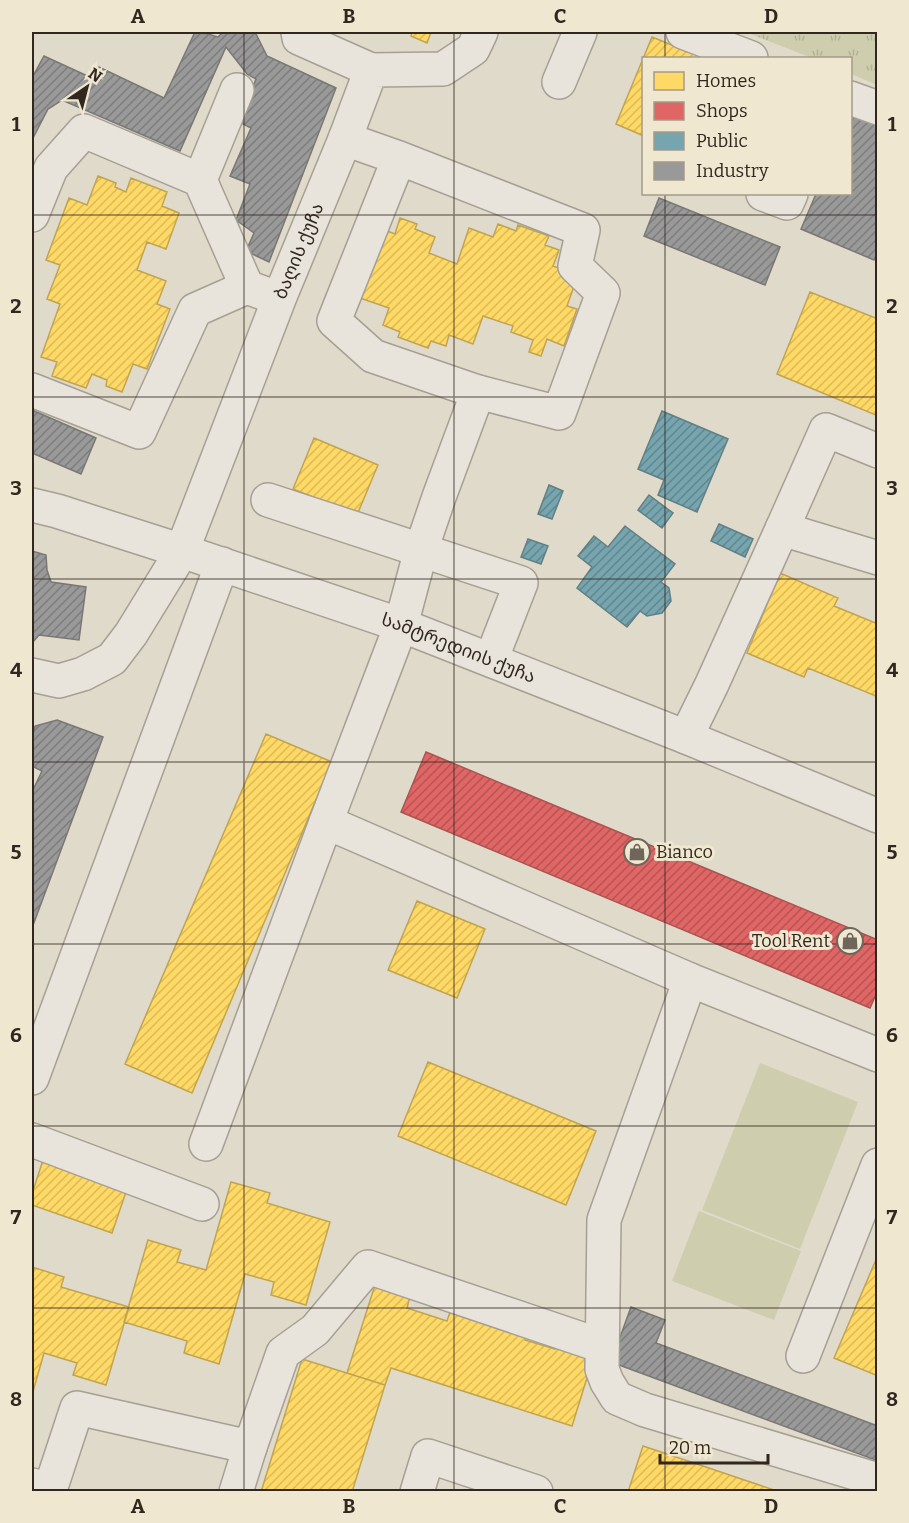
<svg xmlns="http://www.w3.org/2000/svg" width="909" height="1523" viewBox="0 0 909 1523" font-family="Bitter,'Noto Sans Georgian',serif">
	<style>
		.green { fill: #ceceae }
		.park { fill: url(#park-tufts) }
		.homes { fill: url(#homes-hatch); stroke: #c1a450; stroke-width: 1.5 }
		.shops { fill: url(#shops-hatch); stroke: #ac5350; stroke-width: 1.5 }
		.public { fill: url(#public-hatch); stroke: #617f84; stroke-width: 1.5 }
		.industry { fill: url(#industry-hatch); stroke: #7a7774; stroke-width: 1.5 }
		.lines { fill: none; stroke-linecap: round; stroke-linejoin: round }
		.minor-casing { stroke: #a59f94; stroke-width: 36 }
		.minor { stroke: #e8e4db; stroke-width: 33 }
		.grid { fill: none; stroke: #31271e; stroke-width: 1.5; stroke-opacity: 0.55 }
		.labels { text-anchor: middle; stroke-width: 6; stroke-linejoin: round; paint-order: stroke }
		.street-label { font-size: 18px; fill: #31271e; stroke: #f0e7d1 }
		.poi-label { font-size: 18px; fill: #31271e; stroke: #f0e7d1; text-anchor: start }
		.neatline { fill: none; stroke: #31271e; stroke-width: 2 }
		.grid-label { font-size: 20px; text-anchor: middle; font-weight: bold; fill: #31271e }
	</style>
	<defs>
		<pattern id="park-tufts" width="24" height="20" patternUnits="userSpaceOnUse" patternTransform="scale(1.5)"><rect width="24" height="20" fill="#ceceae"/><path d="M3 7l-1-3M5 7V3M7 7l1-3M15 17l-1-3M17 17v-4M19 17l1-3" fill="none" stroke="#b1b195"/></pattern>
		<pattern id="homes-hatch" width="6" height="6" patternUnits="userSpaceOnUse" patternTransform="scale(1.5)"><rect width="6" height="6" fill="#ffd966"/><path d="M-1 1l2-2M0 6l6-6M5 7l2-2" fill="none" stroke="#dbba58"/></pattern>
		<pattern id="shops-hatch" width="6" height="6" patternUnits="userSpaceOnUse" patternTransform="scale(1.5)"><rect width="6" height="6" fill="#e06666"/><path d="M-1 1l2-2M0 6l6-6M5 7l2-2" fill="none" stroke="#b65453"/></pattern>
		<pattern id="public-hatch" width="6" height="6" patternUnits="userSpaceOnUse" patternTransform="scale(1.5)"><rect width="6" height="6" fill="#76a5af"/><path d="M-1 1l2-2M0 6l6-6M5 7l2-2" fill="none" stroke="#61868e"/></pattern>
		<pattern id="industry-hatch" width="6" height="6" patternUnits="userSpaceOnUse" patternTransform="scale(1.5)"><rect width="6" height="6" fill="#999"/><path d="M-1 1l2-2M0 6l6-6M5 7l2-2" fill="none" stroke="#7d7d7c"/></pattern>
	</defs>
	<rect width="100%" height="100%" fill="#e0daca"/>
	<path class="green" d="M 760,1063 L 858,1102 L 800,1249 L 702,1210 Z
		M 699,1211 L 801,1251 L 774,1320 L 672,1281 Z"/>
	<path class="park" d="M 745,32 L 877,32 L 877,85 L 851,74 L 850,58 L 812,58 Z"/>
	<path class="homes" d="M 412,32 L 431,32 L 427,43 L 411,36 Z
		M 652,37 L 704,58 L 644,58 L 644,136 L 616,124 Z
		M 98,176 L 116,183 L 115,187 L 126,192 L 131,178 L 167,192 L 162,206 L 179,213 L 166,249 L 147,242 L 137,270 L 166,281 L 157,304 L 170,309 L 147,369 L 133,364 L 122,392 L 106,386 L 107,380 L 92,374 L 86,388 L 52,376 L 57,362 L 41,357 L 60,304 L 47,299 L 60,265 L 46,260 L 69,198 L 87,205 Z
		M 400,218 L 417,224 L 415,229 L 435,237 L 429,253 L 457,264 L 469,228 L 493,237 L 498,224 L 516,231 L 518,225 L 549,236 L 545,245 L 559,250 L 553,266 L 578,275 L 567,306 L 577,309 L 564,346 L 547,339 L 541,356 L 529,352 L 533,340 L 511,332 L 513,326 L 483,316 L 473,344 L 449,335 L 446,346 L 431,341 L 428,348 L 398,337 L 400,332 L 383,325 L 389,308 L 360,298 L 385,230 L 395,234 Z
		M 810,292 L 878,319 L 878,416 L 777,374 Z
		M 314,438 L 378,465 L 357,515 L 293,489 Z
		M 780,573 L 838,598 L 834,606 L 878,624 L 878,697 L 808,668 L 804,677 L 747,653 Z
		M 266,734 L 332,762 L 192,1093 L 125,1064 Z
		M 417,901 L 485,929 L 457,998 L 388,970 Z
		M 428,1062 L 596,1131 L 566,1205 L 398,1136 Z
		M 43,1160 L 127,1189 L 112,1233 L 32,1205 L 32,1194 Z
		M 231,1182 L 270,1193 L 267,1203 L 330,1222 L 306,1305 L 271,1295 L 274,1282 L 245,1274 L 219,1364 L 184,1353 L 187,1341 L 124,1322 L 148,1240 L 181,1250 L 177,1262 L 206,1270 Z
		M 878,1255 L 878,1376 L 834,1358 Z
		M 32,1267 L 64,1277 L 61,1287 L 129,1307 L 106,1385 L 73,1375 L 77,1363 L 44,1353 L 32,1395 Z
		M 375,1285 L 410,1296 L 407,1308 L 447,1321 L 452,1306 L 528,1330 L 525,1340 L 555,1349 L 559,1338 L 596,1349 L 572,1426 L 391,1368 L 385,1385 L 347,1373 Z
		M 302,1359 L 385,1385 L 352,1492 L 261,1492 Z
		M 643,1446 L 691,1462 L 780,1492 L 628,1492 Z"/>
	<path class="shops" d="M 426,752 L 878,940 L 878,990 L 870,1008 L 401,812 Z"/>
	<path class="public" d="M 662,411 L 728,439 L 697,512 L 658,495 L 664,480 L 638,469 Z
		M 549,485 L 563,491 L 552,519 L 538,514 Z
		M 649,495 L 673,513 L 662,528 L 638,510 Z
		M 719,524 L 753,539 L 745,557 L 711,541 Z
		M 625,526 L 675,564 L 661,582 L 669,588 L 671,601 L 662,613 L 647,616 L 640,611 L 627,627 L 577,588 L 592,567 L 578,556 L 594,536 L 608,547 Z
		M 528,539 L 548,546 L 541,564 L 521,557 Z"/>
	<path class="industry" d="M 195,32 L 201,32 L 218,37 L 223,32 L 255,32 L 267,56 L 336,88 L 269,262 L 246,251 L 254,233 L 236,220 L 250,184 L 230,176 L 251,128 L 239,122 L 256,79 L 247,74 L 226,47 L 180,151 L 62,100 L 48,109 L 32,140 L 32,78 L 44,56 L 94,79 L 99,67 L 164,98 Z
		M 851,112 L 878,124 L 878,251 L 874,260 L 801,229 L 816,194 L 850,194 Z
		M 659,198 L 780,247 L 765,285 L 644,236 Z
		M 32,410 L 96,438 L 81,474 L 32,453 Z
		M 32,551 L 46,555 L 47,570 L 51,582 L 86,587 L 79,640 L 39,635 L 32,643 Z
		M 57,720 L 103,737 L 32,928 L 32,792 L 42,771 L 32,766 L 32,738 L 35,726 Z
		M 631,1307 L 665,1320 L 656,1343 L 875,1425 L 878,1418 L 878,1461 L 611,1362 Z"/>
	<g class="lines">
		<defs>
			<g id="minor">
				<path d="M 298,32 L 299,38 L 371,70"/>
				<path d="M 683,32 L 751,58"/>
				<path d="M 559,82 L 580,32"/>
				<path d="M 850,98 L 878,108"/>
				<path d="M 345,139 L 399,158 L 583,230 L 575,266 L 603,293 L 559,413 L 478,392 L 373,356 L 334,321 L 399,158"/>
				<path d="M 200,180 L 237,90"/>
				<path d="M 763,194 L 787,203 L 791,194"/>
				<path d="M 32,215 L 51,168 L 84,131 L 200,180 L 247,287"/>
				<path d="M 32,390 L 139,432 L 195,310 L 247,287 L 266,294"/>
				<path d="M 268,500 L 521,583 L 491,660"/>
				<path id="s1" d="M 32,505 L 57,511 L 182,551 L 401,625 L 686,737 L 878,816"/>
				<path d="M 782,529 L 826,430 L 878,451"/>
				<path id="s2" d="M 32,675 L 59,681 L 83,674 L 112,659 L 131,634 L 182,551 L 279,299 L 345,139 L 371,70 L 443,69 L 473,49 L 481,32"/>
				<path d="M 686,737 L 712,684 L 782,529 L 878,558"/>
				<path d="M 326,822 L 690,980 L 878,1055"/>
				<path d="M 690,980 L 604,1220 L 602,1369 L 607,1382 L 617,1398 L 645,1410 L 878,1480"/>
				<path d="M 32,1078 L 222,564"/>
				<path d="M 32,1140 L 202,1204"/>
				<path d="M 206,1144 L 326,822 L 401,625 L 421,550 L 439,497 L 478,392"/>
				<path d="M 803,1356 L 878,1165"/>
				<path d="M 32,1485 L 50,1490 L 77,1408 L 250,1447 L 283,1353 L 315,1330 L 368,1267 L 602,1346"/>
				<path d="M 236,1492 L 250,1447"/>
				<path d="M 417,1492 L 428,1456 L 536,1492"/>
			</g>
		</defs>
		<use href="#minor" class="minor-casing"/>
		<use href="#minor" class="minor"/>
	</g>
	<path class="grid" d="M 244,32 L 244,1492M 454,32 L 454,1492M 665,32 L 665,58M 665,194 L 665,1492M 32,215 L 878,215M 32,397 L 878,397M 32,579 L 878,579M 32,762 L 878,762M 32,944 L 878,944M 32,1126 L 878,1126M 32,1308 L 878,1308"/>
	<defs>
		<symbol id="shop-ring" viewBox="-11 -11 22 22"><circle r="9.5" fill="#f0e7d1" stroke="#6e665a" stroke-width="1.5"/><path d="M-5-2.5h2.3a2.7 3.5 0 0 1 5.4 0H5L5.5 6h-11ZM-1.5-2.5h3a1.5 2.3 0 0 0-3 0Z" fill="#6e665a"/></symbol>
	</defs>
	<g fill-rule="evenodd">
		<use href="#shop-ring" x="622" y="837" width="30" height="30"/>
		<use href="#shop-ring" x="835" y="926" width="30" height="30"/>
	</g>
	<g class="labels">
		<g class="street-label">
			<text dy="6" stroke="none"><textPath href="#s2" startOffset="536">ბაღის ქუჩა</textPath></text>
			<text dy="6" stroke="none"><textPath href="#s1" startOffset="450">სამტრედიის ქუჩა</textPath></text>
		</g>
		<g class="poi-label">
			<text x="656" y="858">Bianco</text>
			<text x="830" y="947" text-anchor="end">Tool Rent</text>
		</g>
	</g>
	<rect width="909" height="1523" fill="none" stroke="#f0e7d1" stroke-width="66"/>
	<rect x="642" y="57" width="210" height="138" fill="#f0e7d1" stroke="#a49a89" stroke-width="1.5"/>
	<rect x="654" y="72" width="30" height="18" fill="#ffd966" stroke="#a49a89" stroke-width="1.5"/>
	<text x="696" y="87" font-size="18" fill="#31271e">Homes</text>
	<rect x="654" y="102" width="30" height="18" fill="#e06666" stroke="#a49a89" stroke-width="1.5"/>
	<text x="696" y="117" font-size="18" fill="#31271e">Shops</text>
	<rect x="654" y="132" width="30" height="18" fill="#76a5af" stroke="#a49a89" stroke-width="1.5"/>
	<text x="696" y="147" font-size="18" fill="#31271e">Public</text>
	<rect x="654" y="162" width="30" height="18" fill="#999999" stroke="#a49a89" stroke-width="1.5"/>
	<text x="696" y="177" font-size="18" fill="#31271e">Industry</text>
	<g transform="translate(87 87) rotate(35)" stroke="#f0e7d1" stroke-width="4.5" paint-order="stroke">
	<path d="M0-4.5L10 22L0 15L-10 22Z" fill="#31271e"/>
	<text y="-9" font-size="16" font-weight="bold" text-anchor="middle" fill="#31271e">N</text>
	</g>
	<path d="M660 1454v9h108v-9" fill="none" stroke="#31271e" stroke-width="3"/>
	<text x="669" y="1454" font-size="18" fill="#31271e" stroke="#f0e7d1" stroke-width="4.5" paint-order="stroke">20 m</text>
	<rect x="33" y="33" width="843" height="1457" class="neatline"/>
	<g class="grid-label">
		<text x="138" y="23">A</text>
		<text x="349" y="23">B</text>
		<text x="560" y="23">C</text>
		<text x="771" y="23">D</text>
		<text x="16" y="131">1</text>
		<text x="892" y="131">1</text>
		<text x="16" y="313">2</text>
		<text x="892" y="313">2</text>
		<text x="16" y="495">3</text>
		<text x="892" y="495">3</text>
		<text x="16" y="677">4</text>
		<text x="892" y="677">4</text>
		<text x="16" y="859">5</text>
		<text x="892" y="859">5</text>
		<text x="16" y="1042">6</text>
		<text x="892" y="1042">6</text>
		<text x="16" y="1224">7</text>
		<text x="892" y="1224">7</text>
		<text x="16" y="1406">8</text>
		<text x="892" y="1406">8</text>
		<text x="138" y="1513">A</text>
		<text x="349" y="1513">B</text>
		<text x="560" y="1513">C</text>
		<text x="771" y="1513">D</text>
	</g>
</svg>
